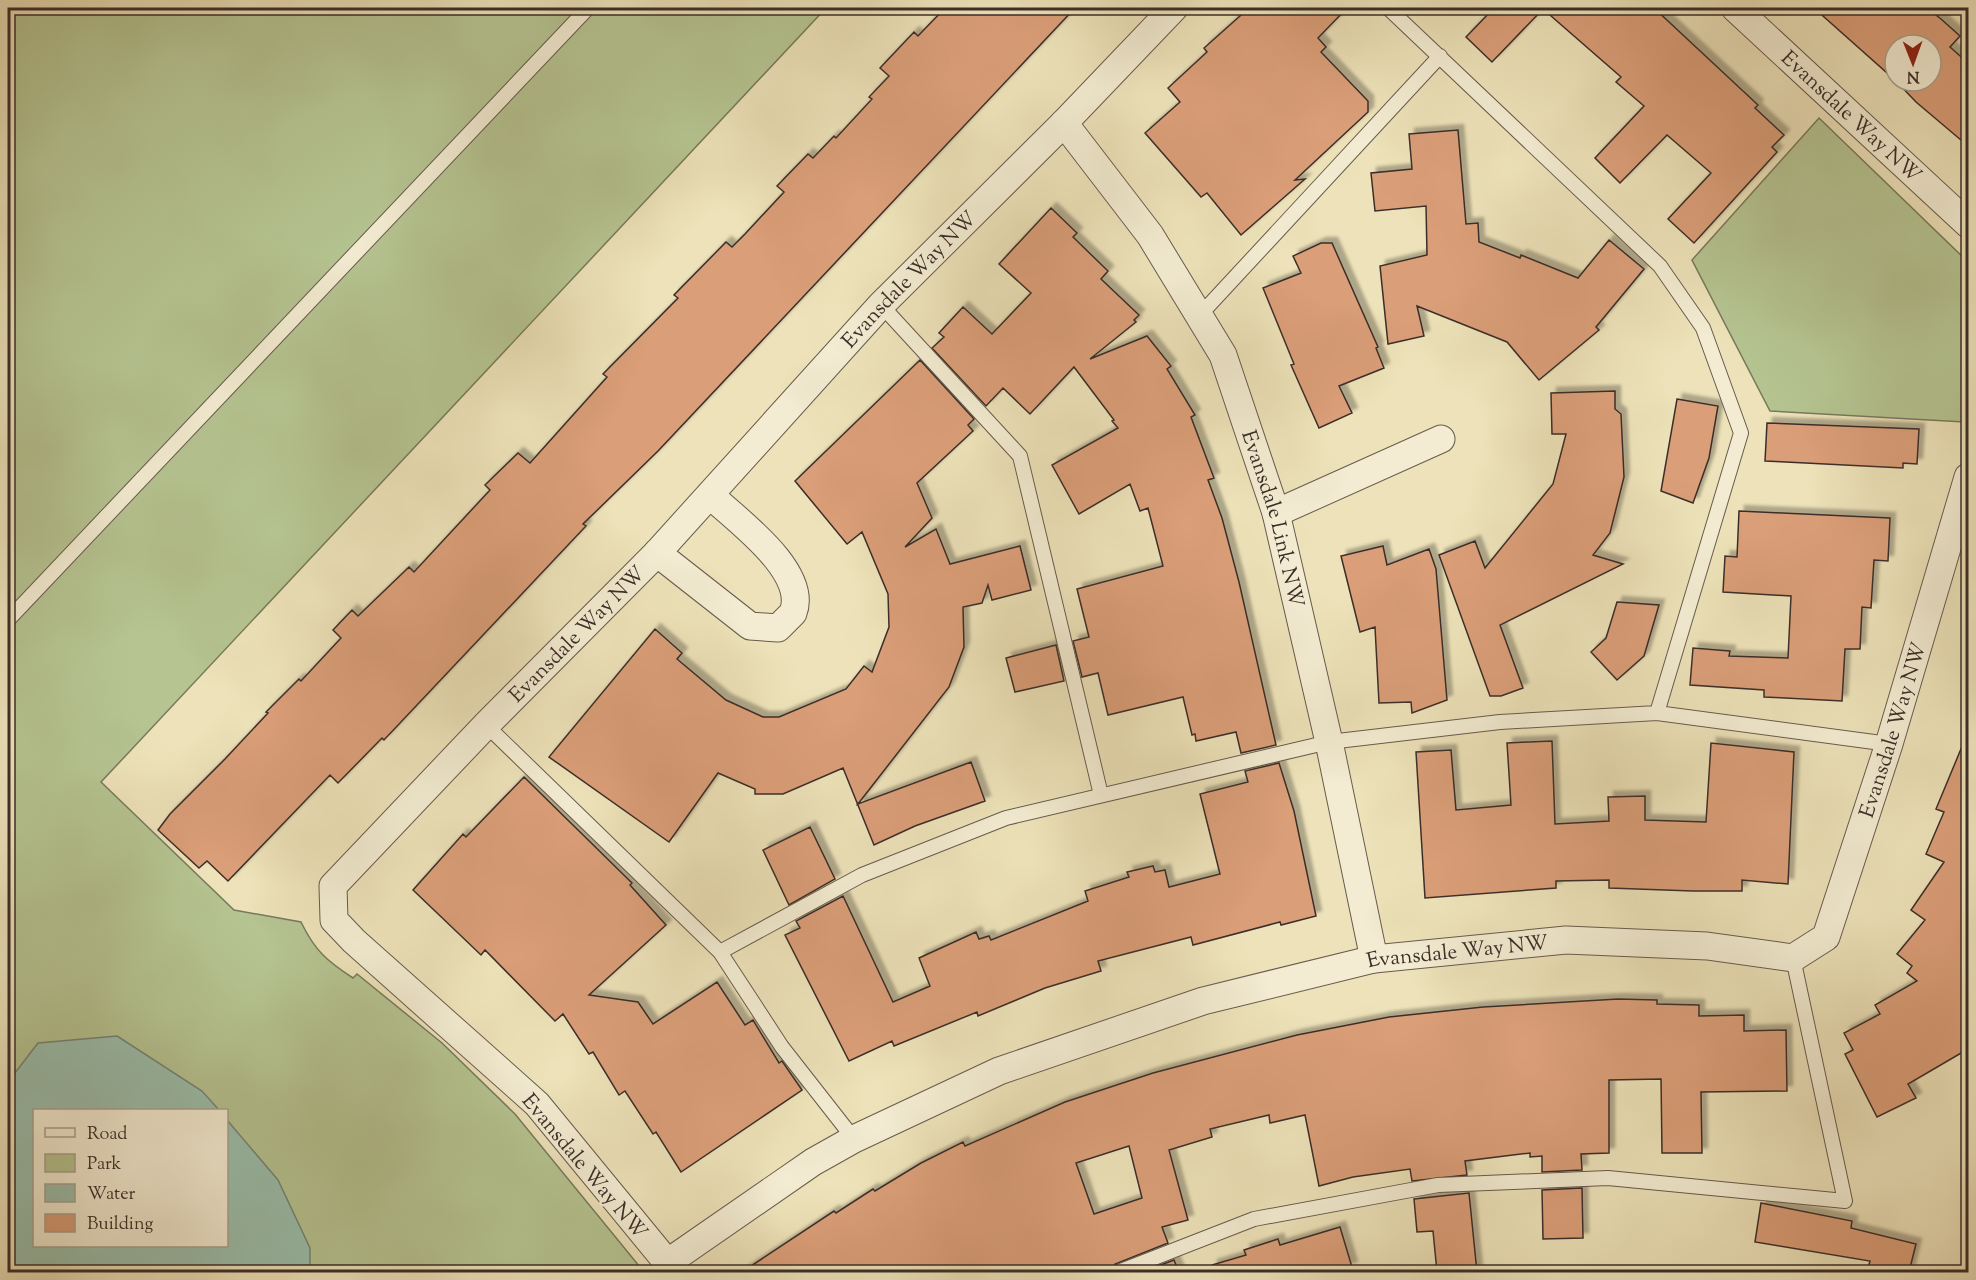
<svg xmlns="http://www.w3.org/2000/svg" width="1976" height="1280" viewBox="0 0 1976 1280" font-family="'Sorts Mill Goudy',serif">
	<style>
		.green { fill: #b5c491; stroke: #78795d; stroke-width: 1.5; fill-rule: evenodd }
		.water { fill: #9abeab; stroke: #748477; stroke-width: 1.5 }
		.building { fill: #da9e78; stroke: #3b2e29; stroke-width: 1.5; fill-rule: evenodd; filter: url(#shadow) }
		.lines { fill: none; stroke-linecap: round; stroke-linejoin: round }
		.service-casing { stroke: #685b4d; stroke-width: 16 }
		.minor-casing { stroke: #685b4d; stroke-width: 29 }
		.service { stroke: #f3ecd2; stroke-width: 14 }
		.minor { stroke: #f3ecd2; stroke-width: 27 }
		.labels { text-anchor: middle; stroke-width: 5; stroke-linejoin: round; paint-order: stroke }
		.street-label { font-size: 21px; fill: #3b2e29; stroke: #f3ecd2 }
	</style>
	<defs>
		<filter id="shadow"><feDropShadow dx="5.5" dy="-5.5" stdDeviation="1.5" flood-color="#0004"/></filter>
	</defs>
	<rect width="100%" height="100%" fill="#ede2b9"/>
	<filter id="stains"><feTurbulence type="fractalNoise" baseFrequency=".00333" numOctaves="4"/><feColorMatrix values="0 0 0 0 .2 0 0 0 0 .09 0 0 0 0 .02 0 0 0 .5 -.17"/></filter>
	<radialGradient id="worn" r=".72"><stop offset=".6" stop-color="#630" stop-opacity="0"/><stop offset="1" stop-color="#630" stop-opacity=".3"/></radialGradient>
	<path class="green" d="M 8,8 L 826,8 L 101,782 L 234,910 L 301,922 C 315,951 327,961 353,978 L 357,974 L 442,1043 L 515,1114 L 644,1272 L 8,1272 ZM 34,1110 L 226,1110 L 226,1246 L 34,1246 Z
		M 1819,118 L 1968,262 L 1968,407 L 1964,422 L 1770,411 L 1692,260 Z"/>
	<path class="water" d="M 117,1036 L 202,1091 L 219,1110 L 34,1110 L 34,1246 L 226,1246 L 227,1120 L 278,1180 L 310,1248 L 310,1272 L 8,1272 L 8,1082 L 38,1043 Z"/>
	<path class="building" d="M 945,8 L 1075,8 L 658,451 L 583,524 L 586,526 L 384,740 L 382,738 L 338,783 L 330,775 L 228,881 L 207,861 L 199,868 L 158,830 L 170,814 L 225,759 L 268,713 L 266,712 L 299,679 L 301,681 L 341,638 L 333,630 L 352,610 L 358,616 L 409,567 L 414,572 L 490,490 L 485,485 L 518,453 L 530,463 L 607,377 L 603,374 L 678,298 L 674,295 L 726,242 L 732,247 L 745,234 L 784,192 L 777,186 L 808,154 L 813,158 L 834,136 L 836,138 L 872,99 L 869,97 L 889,76 L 880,68 L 914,32 L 918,36 Z
		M 1249,8 L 1347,8 L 1318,38 L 1326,47 L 1321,52 L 1368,101 L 1368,112 L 1295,180 L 1305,179 L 1241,235 L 1207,193 L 1201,197 L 1145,133 L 1180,102 L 1168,88 L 1207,52 L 1204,48 Z
		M 1494,8 L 1654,8 L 1758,105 L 1755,108 L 1784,135 L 1772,147 L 1777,152 L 1694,243 L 1668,219 L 1711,173 L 1667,135 L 1620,183 L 1595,158 L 1644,106 L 1616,82 L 1621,77 L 1543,9 L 1492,62 L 1466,37 Z
		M 1814,8 L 1927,8 L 1941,19 L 1960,36 L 1950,47 L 1968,63 L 1968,146 L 1916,102 L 1896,81 L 1931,81 L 1931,45 L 1895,45 L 1895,80 Z
		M 1458,130 L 1466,224 L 1478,223 L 1479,242 L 1520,258 L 1521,255 L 1578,278 L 1609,240 L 1644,269 L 1596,327 L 1599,330 L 1539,380 L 1507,342 L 1417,306 L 1424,336 L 1388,344 L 1380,266 L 1427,255 L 1426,206 L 1375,211 L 1371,173 L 1412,169 L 1409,134 Z
		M 1051,208 L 1077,233 L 1073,237 L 1108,271 L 1101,279 L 1139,315 L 1134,320 L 1136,322 L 1090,359 L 1147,336 L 1171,366 L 1167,369 L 1195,415 L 1191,417 L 1214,478 L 1208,480 L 1222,518 L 1239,582 L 1276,745 L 1241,753 L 1236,732 L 1196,741 L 1195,734 L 1192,735 L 1183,697 L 1108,715 L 1098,673 L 1082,677 L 1073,641 L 1089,637 L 1077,589 L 1163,566 L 1148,508 L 1140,511 L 1130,484 L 1079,514 L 1052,465 L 1118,428 L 1112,421 L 1114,420 L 1074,367 L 1030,414 L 1003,388 L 986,406 L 932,348 L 944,337 L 939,333 L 963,307 L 992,334 L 1031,293 L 999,264 Z
		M 1321,243 L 1332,243 L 1378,347 L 1376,348 L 1384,368 L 1339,386 L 1352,413 L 1319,428 L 1291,365 L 1294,364 L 1263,288 L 1301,273 L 1293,256 Z
		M 920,360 L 974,419 L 968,425 L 973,431 L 917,483 L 932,518 L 905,547 L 936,529 L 950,564 L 1020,546 L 1031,590 L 992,600 L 988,585 L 982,603 L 963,607 L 964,647 L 949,687 L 858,804 L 971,762 L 985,801 L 915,826 L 874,845 L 843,768 L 783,794 L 755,794 L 755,789 L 718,773 L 669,842 L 549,757 L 655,629 L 682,653 L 677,659 L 726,700 L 763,717 L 779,717 L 846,689 L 864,666 L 872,672 L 889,627 L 888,594 L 862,532 L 847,544 L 795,481 Z
		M 1615,391 L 1615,409 L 1621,414 L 1624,477 L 1610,533 L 1593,555 L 1623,564 L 1500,625 L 1523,688 L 1501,696 L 1490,696 L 1439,555 L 1475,541 L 1485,568 L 1553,484 L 1566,434 L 1552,434 L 1551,393 Z
		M 1677,399 L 1718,406 L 1709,458 L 1693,503 L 1661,491 Z
		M 1767,423 L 1919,429 L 1917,464 L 1903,463 L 1903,468 L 1765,461 Z
		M 1739,511 L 1890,518 L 1888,561 L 1874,560 L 1871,608 L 1862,607 L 1860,649 L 1845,649 L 1842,701 L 1764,697 L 1764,690 L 1690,685 L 1693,648 L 1730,651 L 1729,656 L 1788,658 L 1791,596 L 1723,592 L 1725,556 L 1737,557 Z
		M 1383,546 L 1387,565 L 1429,549 L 1436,569 L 1447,700 L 1412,713 L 1411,702 L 1379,703 L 1375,627 L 1360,632 L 1341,556 Z
		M 1617,602 L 1659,605 L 1644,656 L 1617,680 L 1591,652 L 1606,638 Z
		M 1056,645 L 1064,681 L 1015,692 L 1006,658 Z
		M 1968,732 L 1968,1049 L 1908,1084 L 1916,1098 L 1877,1117 L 1845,1054 L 1853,1050 L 1844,1033 L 1880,1014 L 1875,1005 L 1917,981 L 1907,973 L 1912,966 L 1897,954 L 1925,920 L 1911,910 L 1944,862 L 1926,854 L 1944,812 L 1936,809 Z
		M 1552,741 L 1555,824 L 1609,821 L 1608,797 L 1645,796 L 1645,820 L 1706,822 L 1711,743 L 1794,752 L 1788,884 L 1742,880 L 1742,891 L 1693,891 L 1609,888 L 1609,880 L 1556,881 L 1556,888 L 1425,898 L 1416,752 L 1451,750 L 1456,810 L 1511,805 L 1507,743 Z
		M 1279,763 L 1294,811 L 1316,916 L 1281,925 L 1280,922 L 1193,945 L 1191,937 L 1098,961 L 1101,971 L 1045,988 L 978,1016 L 977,1012 L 894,1046 L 892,1041 L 849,1061 L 785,935 L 800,928 L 796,921 L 843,896 L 893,1002 L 930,986 L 919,958 L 976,932 L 979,939 L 989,936 L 991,940 L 1088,901 L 1085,891 L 1129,877 L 1127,872 L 1153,866 L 1155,872 L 1165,870 L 1169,887 L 1220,874 L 1200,794 L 1248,782 L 1245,771 Z
		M 524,777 L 632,883 L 630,885 L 666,925 L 589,995 L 638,1002 L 653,1024 L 717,982 L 745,1025 L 753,1020 L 779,1063 L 782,1061 L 802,1090 L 681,1172 L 656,1132 L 653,1134 L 625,1091 L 619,1095 L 593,1052 L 589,1054 L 563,1014 L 555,1021 L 485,950 L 481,955 L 413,890 L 463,834 L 466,837 Z
		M 810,827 L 835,879 L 789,905 L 763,850 Z
		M 1618,999 L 1657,1000 L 1657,1004 L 1699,1005 L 1699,1016 L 1744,1015 L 1744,1031 L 1786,1030 L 1787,1091 L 1701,1092 L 1702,1153 L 1662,1153 L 1661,1079 L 1609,1080 L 1609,1153 L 1581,1154 L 1582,1170 L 1542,1172 L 1542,1156 L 1530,1157 L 1530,1153 L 1465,1161 L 1467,1175 L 1412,1181 L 1410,1169 L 1353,1177 L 1319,1186 L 1305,1115 L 1270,1123 L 1269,1115 L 1210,1129 L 1212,1137 L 1169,1150 L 1188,1220 L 1162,1227 L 1168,1243 L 1115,1264 L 1109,1272 L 742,1272 L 834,1211 L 836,1213 L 873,1189 L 875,1191 L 921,1163 L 963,1142 L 965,1146 L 1065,1102 L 1153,1073 L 1297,1035 L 1389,1017 L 1483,1007 ZM 1129,1146 L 1142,1198 L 1094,1214 L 1076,1163 Z
		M 1582,1188 L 1583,1238 L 1543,1239 L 1542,1190 Z
		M 1469,1193 L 1477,1272 L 1437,1272 L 1433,1231 L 1417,1232 L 1414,1199 Z
		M 1761,1203 L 1852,1221 L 1851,1228 L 1916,1244 L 1909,1272 L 1867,1272 L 1870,1261 L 1755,1242 Z
		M 1340,1227 L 1352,1267 L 1334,1272 L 1213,1272 L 1212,1265 L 1246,1255 L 1244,1250 L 1278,1239 L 1280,1245 Z
		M 1174,1260 L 1179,1272 L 1142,1272 Z"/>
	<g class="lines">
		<defs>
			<path id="service" d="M 1388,8 L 1660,266 L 1703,328 L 1741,433 L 1657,713
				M 881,305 L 1020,456 L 1101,795
				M 1199,316 L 1440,56
				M 8,620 L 588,8
				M 486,725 L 720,952 L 782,1047 L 854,1139
				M 720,952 L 862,875 L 1006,818 L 1329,742 L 1500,722 L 1657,713 L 1889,744
				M 1118,1272 L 1254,1219 L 1438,1185 L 1608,1178 L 1845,1201 L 1793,958"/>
			<g id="minor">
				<path id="s1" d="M 1735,8 L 1968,224"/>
				<path id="s2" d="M 1064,123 L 1150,235 L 1223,355 L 1276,513 L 1329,742 L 1374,959"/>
				<path d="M 1276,513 L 1441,439"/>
				<path d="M 657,553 L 750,626 L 778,628 L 793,613 C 809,572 738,521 711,496"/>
				<path id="s3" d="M 667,1263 L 813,1162 L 854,1139 L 999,1071 L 1203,1001 L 1374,959 L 1566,940 L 1707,946 L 1793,958 L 1826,937 L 1889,744 L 1968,477"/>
				<path id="s4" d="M 675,1272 L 537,1104 L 354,941 L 334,920 L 333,886 L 486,725 L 657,553 L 881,305 L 1064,123 L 1174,8"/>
			</g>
		</defs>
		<use href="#service" class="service-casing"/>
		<use href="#minor" class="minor-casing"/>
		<use href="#service" class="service"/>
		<use href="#minor" class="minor"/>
	</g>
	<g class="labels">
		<g class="street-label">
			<text dy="7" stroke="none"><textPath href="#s1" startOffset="159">Evansdale Way NW</textPath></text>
			<text dy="7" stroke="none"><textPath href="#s4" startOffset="1362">Evansdale Way NW</textPath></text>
			<text dy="7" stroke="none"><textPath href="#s2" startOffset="453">Evansdale Link NW</textPath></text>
			<text dy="7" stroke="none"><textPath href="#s4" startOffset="876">Evansdale Way NW</textPath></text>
			<text dy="7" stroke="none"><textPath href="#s3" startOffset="1454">Evansdale Way NW</textPath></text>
			<text dy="7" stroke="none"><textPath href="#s3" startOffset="860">Evansdale Way NW</textPath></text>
			<text transform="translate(585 1166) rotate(50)" y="7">Evansdale Way NW</text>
		</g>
	</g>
	<rect width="1976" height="1280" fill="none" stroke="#ede2b9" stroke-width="30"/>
	<rect x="9" y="9" width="1958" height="1262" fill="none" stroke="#3b2e29" stroke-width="3"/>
	<rect x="15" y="15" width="1946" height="1250" fill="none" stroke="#3b2e29" stroke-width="1.5"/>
	<rect x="33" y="1109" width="195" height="138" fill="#f3ecd2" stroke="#a9a08e" stroke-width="1.5"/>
	<rect x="45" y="1128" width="30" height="9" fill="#f3ecd2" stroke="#a9a08e" stroke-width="1.5"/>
	<text x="87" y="1139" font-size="18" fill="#3b2e29">Road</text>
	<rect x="45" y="1154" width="30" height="18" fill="#b5c491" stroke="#a9a08e" stroke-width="1.5"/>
	<text x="87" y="1169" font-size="18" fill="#3b2e29">Park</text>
	<rect x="45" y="1184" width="30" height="18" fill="#9abeab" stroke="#a9a08e" stroke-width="1.5"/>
	<text x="87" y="1199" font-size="18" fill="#3b2e29">Water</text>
	<rect x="45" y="1214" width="30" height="18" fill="#da9e78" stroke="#a9a08e" stroke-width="1.5"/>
	<text x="87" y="1229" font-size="18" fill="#3b2e29">Building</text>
	<g transform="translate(1913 63) rotate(179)"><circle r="28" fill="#f3ecd2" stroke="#a9a08e" stroke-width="1.5"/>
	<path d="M0-4.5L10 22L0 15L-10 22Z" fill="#8f2418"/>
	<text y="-9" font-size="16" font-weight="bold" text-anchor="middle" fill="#3b2e29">N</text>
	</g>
	<rect width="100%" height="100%" filter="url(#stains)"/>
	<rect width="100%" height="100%" fill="url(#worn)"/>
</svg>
